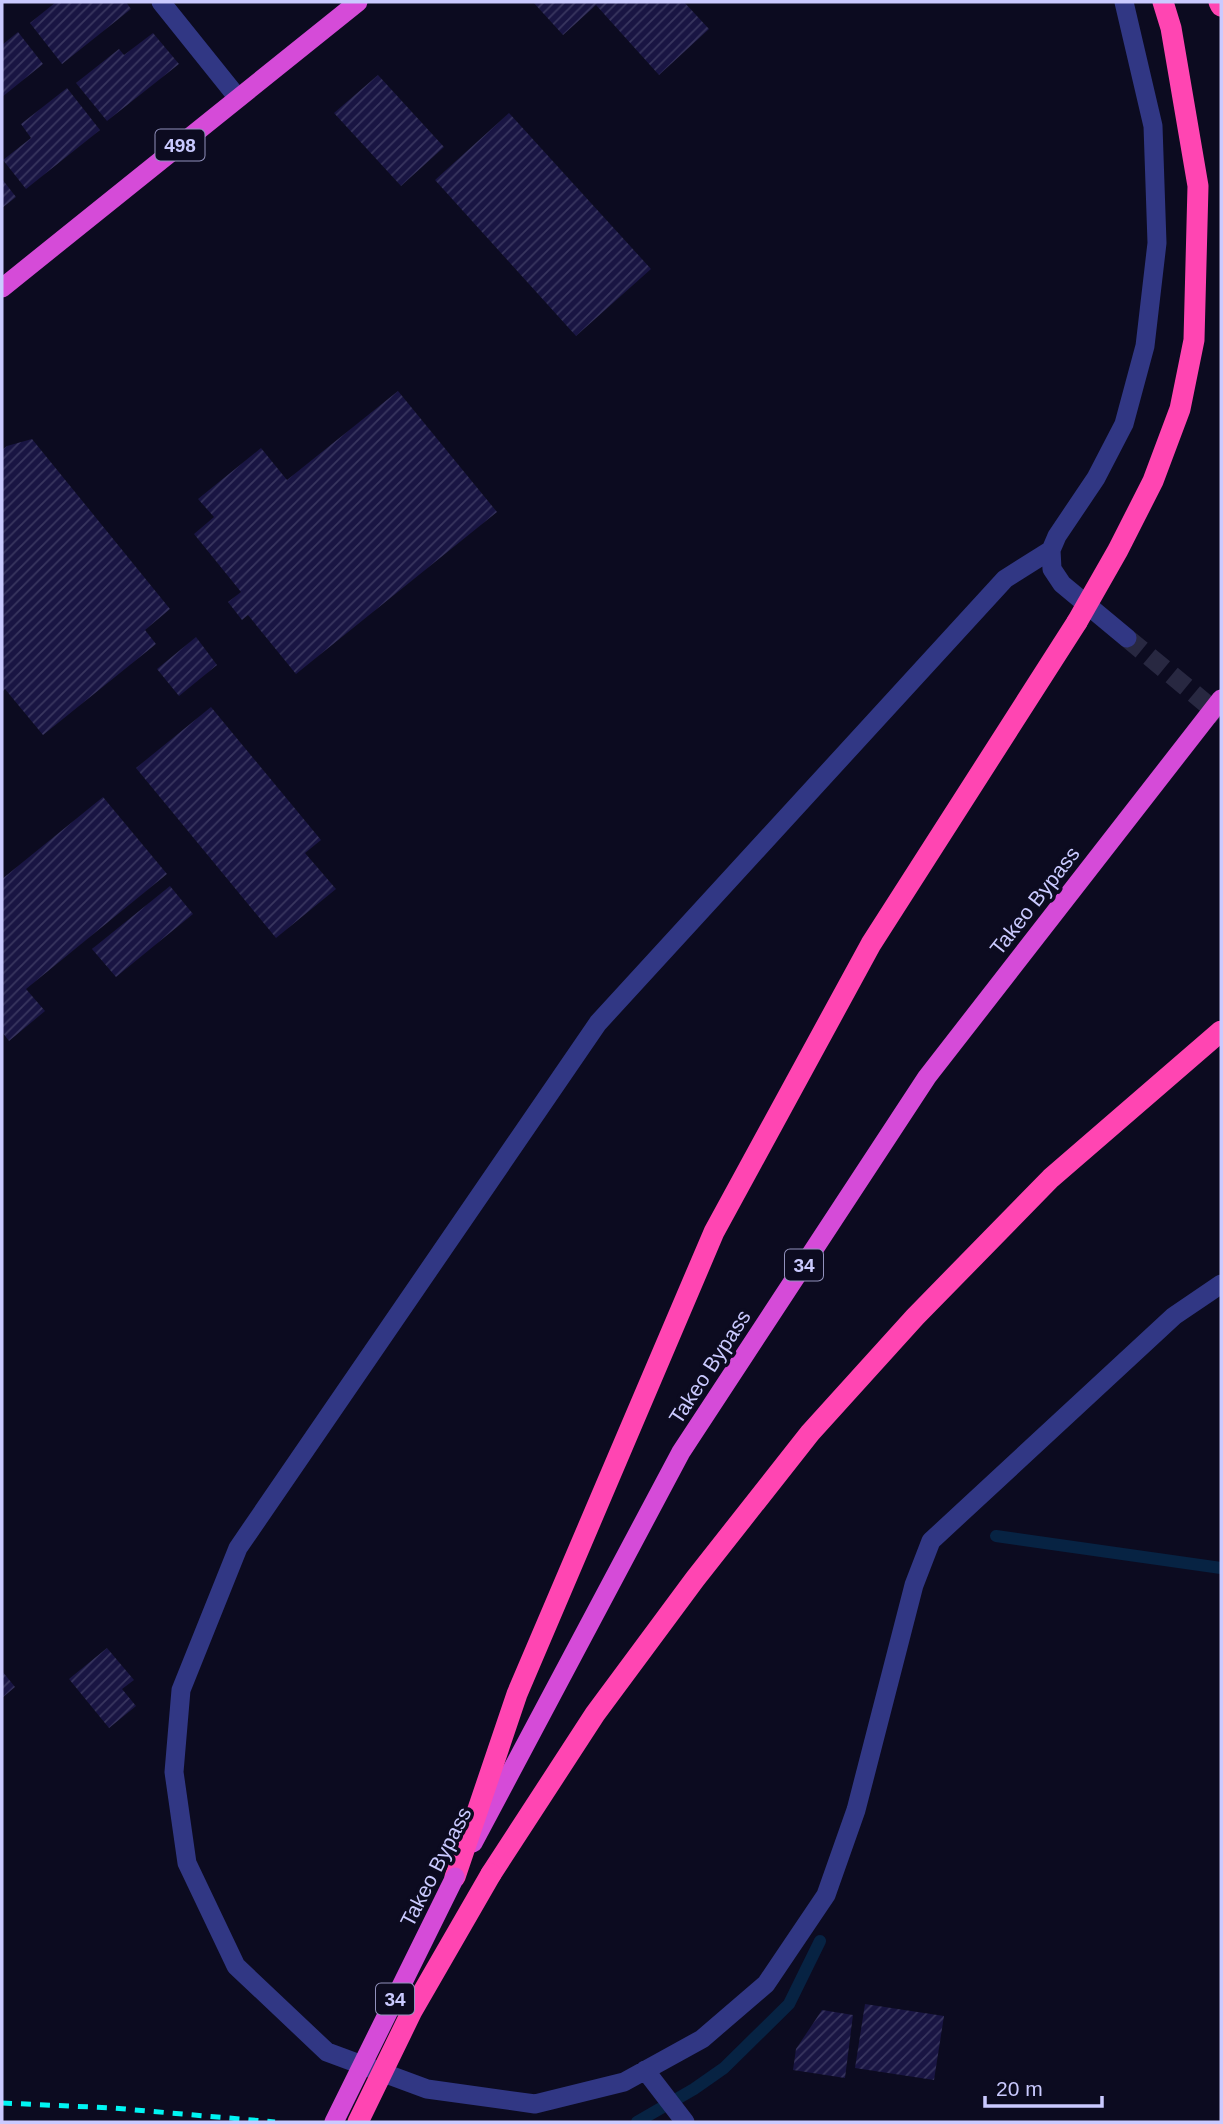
<svg xmlns="http://www.w3.org/2000/svg" width="1223" height="2124" viewBox="0 0 1223 2124" font-family="Helvetica,sans-serif">
	<style>
		.lines { fill: none; stroke-linecap: round; stroke-linejoin: round }
		.stream { stroke: #072343; stroke-width: 12 }
		.building { fill: url(#building-hatch) }
		.minor-tunnel { stroke: #282841; stroke-width: 19; stroke-dasharray: 19 10; stroke-linecap: butt }
		.minor { stroke: #313784; stroke-width: 19 }
		.trunk { stroke: #d54bd8; stroke-width: 19 }
		.motorway { stroke: #ff45b2; stroke-width: 21 }
		.rail { stroke: #00f5f3; stroke-width: 5; stroke-dasharray: 10 9; stroke-linecap: butt }
		.trunk-bridge { stroke: #d54bd8; stroke-width: 19 }
		.motorway-bridge { stroke: #ff45b2; stroke-width: 21 }
		.labels { text-anchor: middle; stroke-width: 7; stroke-linejoin: round; paint-order: stroke }
		.shield { fill: #0c0b20; stroke: #9191bc; stroke-width: 2 }
		.shield-label { font-size: 19px; font-weight: bold; fill: #cacaff }
		.street-label { font-size: 21px; fill: #cacaff; stroke: #0c0b20 }
	</style>
	<defs>
		<pattern id="building-hatch" width="6" height="6" patternUnits="userSpaceOnUse" patternTransform="scale(1.75)"><rect width="6" height="6" fill="#191543"/><path d="M-1 1l2-2M0 6l6-6M5 7l2-2" fill="none" stroke="#39365f"/></pattern>
	</defs>
	<rect width="100%" height="100%" fill="#0c0b20"/>
	<g class="lines">
		<path class="stream" d="M 996,1536 L 1221,1568
			M 637,2122 L 694,2089 L 724,2068 L 789,2004 L 820,1941"/>
	</g>
	<path class="building" d="M 56,2 L 126,2 L 131,9 L 62,64 L 30,23 Z
		M 533,2 L 684,2 L 709,29 L 659,75 L 596,5 L 563,35 Z
		M 18,32 L 43,64 L 2,97 L 2,45 Z
		M 153,33 L 179,64 L 107,121 L 76,83 L 119,49 L 124,55 Z
		M 378,75 L 444,147 L 401,186 L 334,113 Z
		M 67,88 L 100,130 L 26,189 L 3,160 L 31,138 L 21,124 Z
		M 509,113 L 651,269 L 576,336 L 435,180 Z
		M 2,179 L 16,197 L 2,208 Z
		M 398,391 L 497,512 L 296,674 L 248,615 L 242,620 L 228,602 L 241,592 L 194,534 L 214,517 L 198,499 L 261,448 L 287,480 Z
		M 32,439 L 170,609 L 145,630 L 156,644 L 43,735 L 5,689 L 2,692 L 2,450 L 7,446 Z
		M 196,637 L 217,665 L 179,696 L 157,669 Z
		M 211,707 L 321,840 L 305,853 L 336,889 L 276,938 L 136,768 Z
		M 103,797 L 167,874 L 26,989 L 45,1011 L 9,1041 L 2,1032 L 2,879 Z
		M 170,886 L 193,914 L 116,977 L 92,949 Z
		M 107,1648 L 134,1680 L 122,1689 L 136,1706 L 109,1728 L 69,1679 Z
		M 2,1671 L 15,1687 L 2,1698 Z
		M 865,2004 L 944,2016 L 934,2080 L 855,2068 Z
		M 822,2010 L 853,2015 L 845,2078 L 793,2070 L 796,2049 Z"/>
	<g class="lines">
		<path class="minor-tunnel" d="M 1127,638 L 1221,716"/>
		<path class="minor" d="M 161,2 L 238,98
			M 1124,2 L 1153,126 L 1157,243 L 1145,346 L 1124,424 L 1096,478 L 1057,536 L 1051,550 L 1052,569 L 1062,584 L 1127,638
			M 1051,550 L 1005,579 L 598,1023 L 238,1548 L 181,1690 L 174,1772 L 187,1863 L 236,1966 L 327,2052 L 427,2089 L 535,2104 L 624,2082 L 702,2039 L 766,1984 L 826,1895 L 856,1810 L 914,1585 L 931,1541 L 1174,1316 L 1221,1284
			M 645,2070 L 685,2122"/>
		<path class="trunk" d="M 2,288 L 358,2
			M 473,1843 L 681,1452 L 927,1077 L 1221,699"/>
		<path class="motorway" d="M 1219,2 L 1221,6
			M 491,1874 L 595,1714 L 695,1579 L 810,1433 L 915,1317 L 1051,1178 L 1221,1031
			M 455,1877 L 517,1694 L 714,1232 L 871,944 L 1077,622"/>
		<path class="rail" d="M 2,2103 L 113,2108 L 275,2122"/>
		<path class="trunk-bridge" d="M 334,2122 L 455,1877"/>
		<path class="motorway-bridge" d="M 1077,622 L 1118,550 L 1153,481 L 1180,409 L 1194,340 L 1198,186 L 1171,28 L 1163,2
			M 358,2122 L 412,2011 L 491,1874"/>
	</g>
	<g class="labels">
		<g class="shield">
			<rect x="155.5" y="129.5" width="49" height="31" rx="5"/>
			<rect x="785" y="1249.5" width="38" height="31" rx="5"/>
			<rect x="376" y="1983.5" width="38" height="31" rx="5"/>
		</g>
		<g class="shield-label">
			<text x="180" y="152">498</text>
			<text x="804" y="1272">34</text>
			<text x="395" y="2006">34</text>
		</g>
		<g class="street-label">
			<text transform="translate(1035 901) rotate(-52)" y="7">Takeo Bypass</text>
			<text transform="translate(710 1367) rotate(-57)" y="7">Takeo Bypass</text>
			<text transform="translate(436 1867) rotate(-63)" y="7">Takeo Bypass</text>
		</g>
	</g>
	<rect width="1223" height="2124" fill="none" stroke="#cacaff" stroke-width="7"/>
	<path d="M985 2096v10h117v-10" fill="none" stroke="#cacaff" stroke-width="3.5"/>
	<text x="996" y="2096" font-size="21" fill="#cacaff" stroke="#0c0b20" stroke-width="5" paint-order="stroke">20 m</text>
</svg>
